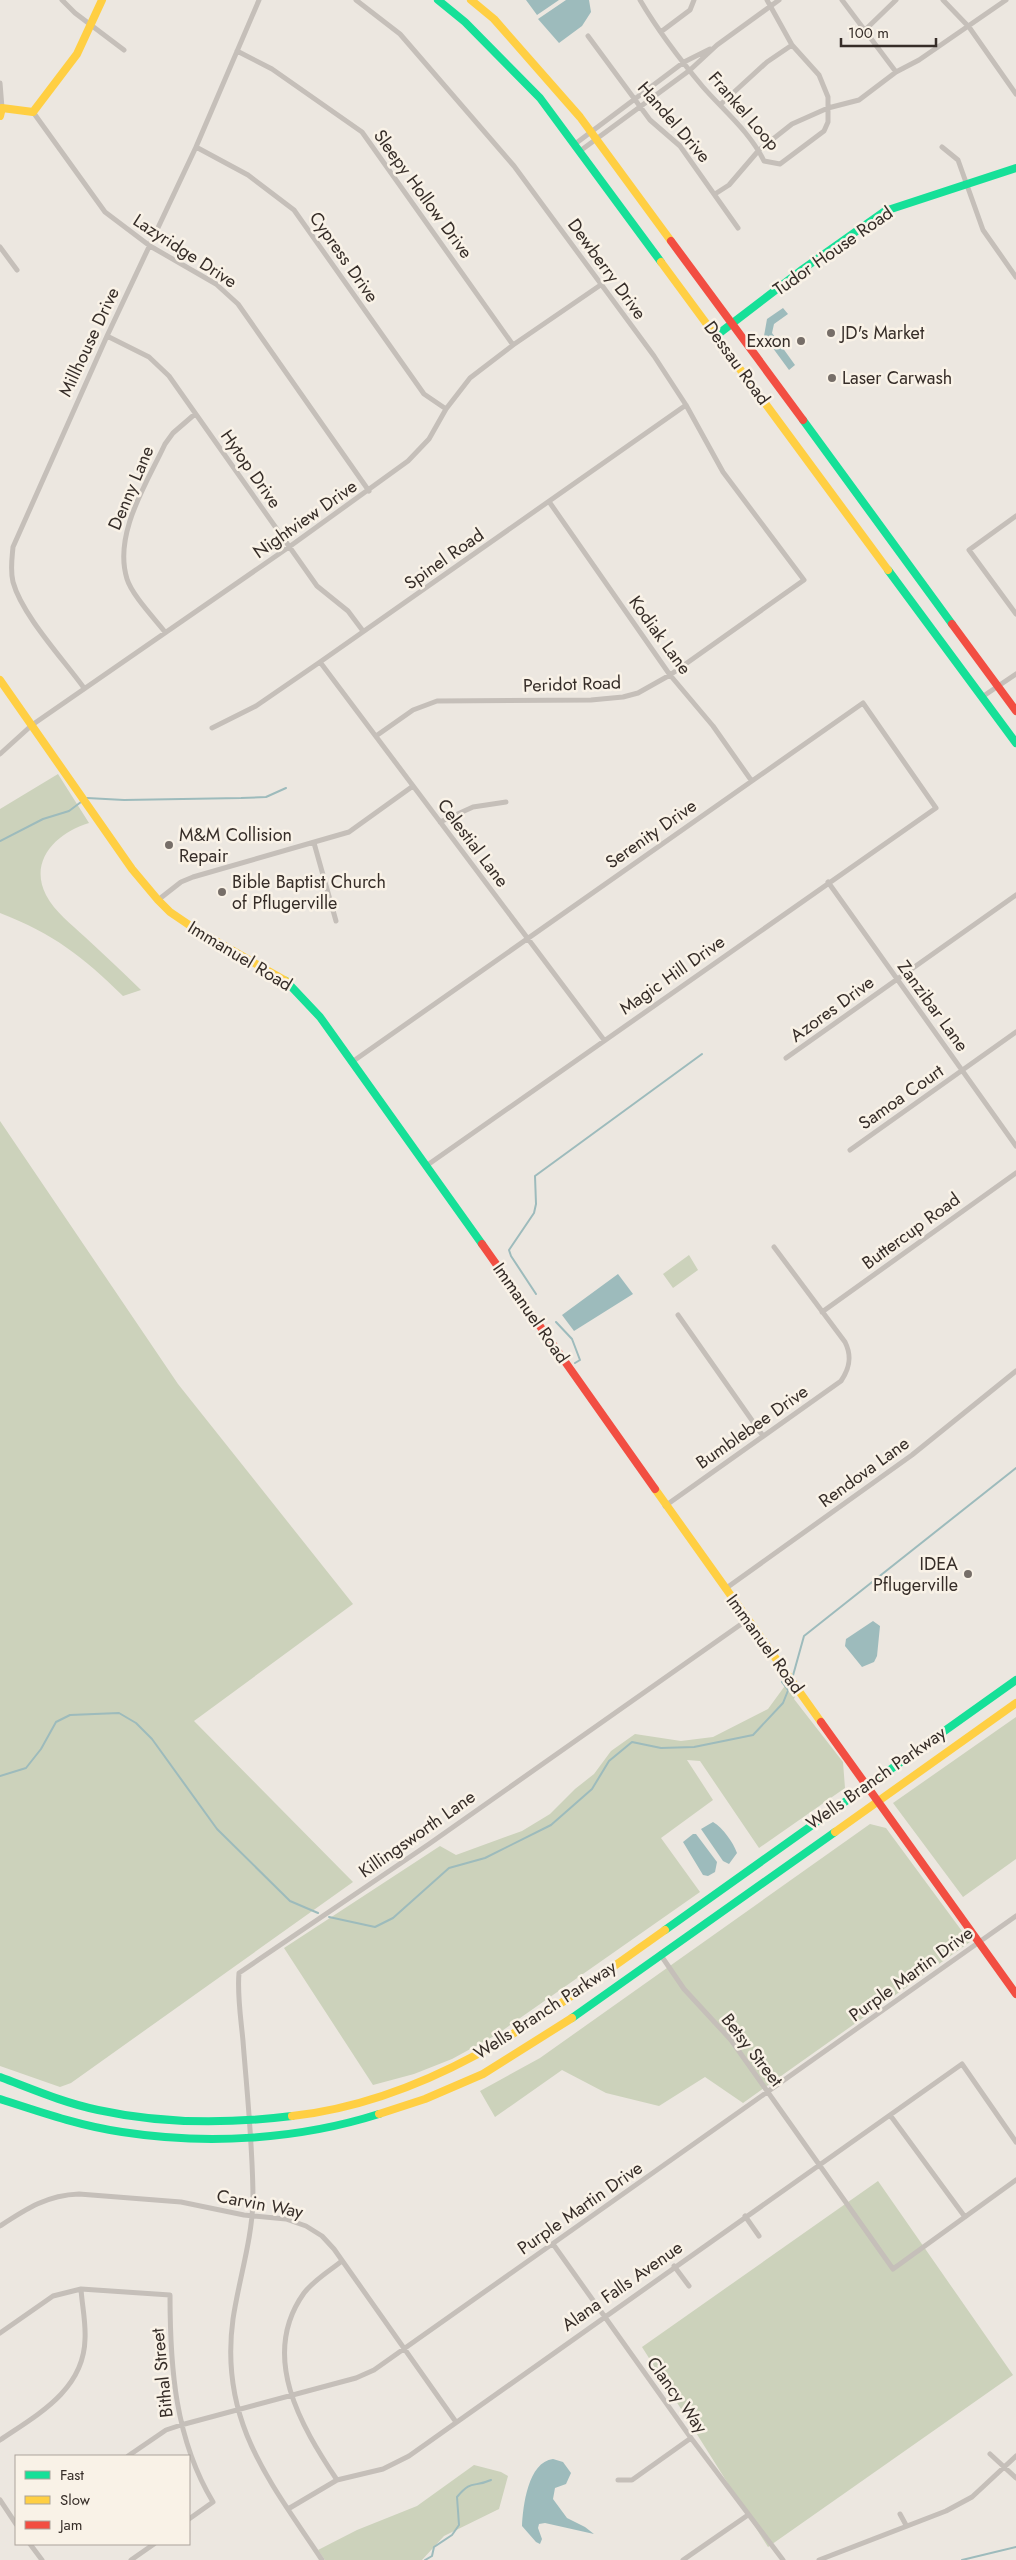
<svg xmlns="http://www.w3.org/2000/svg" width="1016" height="2560" viewBox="0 0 1016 2560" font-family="Jost,sans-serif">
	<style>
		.green { fill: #ccd2bb }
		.water { fill: #9dbbbc }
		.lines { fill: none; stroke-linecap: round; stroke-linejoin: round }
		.stream { stroke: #9dbbbc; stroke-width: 2 }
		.street { stroke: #c5bfb9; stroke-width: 5 }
		.fast { stroke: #16e098; stroke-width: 8 }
		.slow { stroke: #ffcf43; stroke-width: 8 }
		.jam { stroke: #f24e42; stroke-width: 8 }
		.poi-dot { fill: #766e68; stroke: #f9f2e7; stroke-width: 2 }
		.labels { text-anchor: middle; stroke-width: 5; stroke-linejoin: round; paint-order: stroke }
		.street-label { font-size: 18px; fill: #362d28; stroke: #f9f2e7 }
		.poi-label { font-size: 18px; fill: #362d28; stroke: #f9f2e7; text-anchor: start }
	</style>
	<rect width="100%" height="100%" fill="#ece7e0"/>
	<path class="green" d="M 58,774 L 89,823 C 58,832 28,860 46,895 C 55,912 71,924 85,937 C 104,955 123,972 141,990 L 123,996 C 82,956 54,934 0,913 L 0,809 Z
		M 0,1121 L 178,1384 L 353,1604 L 194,1721 L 353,1882 L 71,2083 L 60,2087 L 0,2066 Z
		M 689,1255 L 698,1270 L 673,1288 L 663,1274 Z
		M 787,1683 L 796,1694 L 794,1699 L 843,1762 L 845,1788 L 759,1848 L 700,1761 L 687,1760 L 713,1800 L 661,1838 L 700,1892 L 496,2035 L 452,2059 L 414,2074 L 373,2085 L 284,1948 L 440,1846 L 456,1855 L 522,1831 L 550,1814 L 575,1789 L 594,1774 L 611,1751 L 635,1734 L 681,1741 L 713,1737 L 768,1709 Z
		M 1016,1717 L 1016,1859 L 963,1897 L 893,1803 Z
		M 870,1824 L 886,1828 L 970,1942 L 743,2103 L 705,2077 L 659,2106 L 606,2093 L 562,2070 L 495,2117 L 480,2091 L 540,2058 Z
		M 878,2181 L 1013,2375 L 768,2547 L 642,2347 Z
		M 474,2465 L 501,2472 L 508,2476 L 499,2509 L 444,2536 L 422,2560 L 325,2560 L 318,2550 L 357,2530 L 417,2506 Z"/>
	<path class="water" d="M 526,0 L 559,0 L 537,15 Z
		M 566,0 L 589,0 L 591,12 L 582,26 L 559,43 L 538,19 Z
		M 783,308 L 788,314 L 774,324 L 772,333 L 795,365 L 789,370 L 764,336 L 767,319 Z
		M 618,1274 L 633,1294 L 574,1331 L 562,1315 Z
		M 873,1621 L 880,1626 L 877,1656 L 874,1662 L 862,1667 L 845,1646 L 846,1639 Z
		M 713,1822 C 723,1828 733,1842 737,1853 L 729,1864 L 723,1861 L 701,1829 Z
		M 693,1834 L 696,1834 L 717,1862 L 715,1872 L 708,1876 L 703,1875 L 683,1842 Z
		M 553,2459 L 563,2462 L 571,2473 L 566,2484 L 555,2488 L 553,2499 L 567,2518 L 585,2527 L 594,2534 L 545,2523 L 539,2524 L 538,2528 L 542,2539 L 540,2544 L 536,2542 L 522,2526 C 523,2506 528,2462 553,2459 Z"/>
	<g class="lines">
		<path class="stream" d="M 87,798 L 124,800 L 241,798 L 266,797 L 286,788
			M 0,841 L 43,819 L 69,811 L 81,802
			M 536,1294 L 511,1256 L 509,1250 L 534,1213 L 536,1204 L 535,1176 L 702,1054
			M 556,1322 L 572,1339 L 580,1360 L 575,1363
			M 792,1679 L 804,1636 L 1016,1468
			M 782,1682 L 788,1690
			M 0,1776 L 26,1768 L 41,1749 L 56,1722 L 70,1715 L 119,1713 L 136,1723 L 152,1739 L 217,1829 L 290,1901 L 318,1913
			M 329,1917 L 375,1927 L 393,1918 L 449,1868 L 485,1858 L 551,1825 L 592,1789 L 609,1761 L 632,1742 L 661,1748 L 694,1747 L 753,1735 L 783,1703 L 791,1683
			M 425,2560 L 432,2556 L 434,2547 L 452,2535 L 459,2525 L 457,2497 C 472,2479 473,2488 491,2480
			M 962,2560 L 1016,2547"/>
		<path class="street" d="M 62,0 L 75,13 L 124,50
			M 356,0 L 400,34 L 514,166 L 654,356 L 686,405 L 723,472 L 804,580 L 670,675 L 638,693 L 623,697 L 591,700 L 437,701 L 413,710 L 376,736
			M 640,0 C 657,29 682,62 703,87 C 724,111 750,132 764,161 L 780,164 L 824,131 L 828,122 L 828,97 L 819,75 L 792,45 L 767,0
			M 842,0 L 896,72
			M 943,0 L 969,27 L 1016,94
			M 865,30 L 896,0
			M 662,31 L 690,10 L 694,0
			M 588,36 L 650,120 L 680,146 L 738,228
			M 237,51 L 272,69 L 362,132 L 513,345
			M 0,83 L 2,108
			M 721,104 L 767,62 L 792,45
			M 33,112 L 105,212 L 150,246 L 216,284 L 238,304 L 369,491
			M 575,144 L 684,62 L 710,49
			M 196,147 L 248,175 L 294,210 L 424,394 L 446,409
			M 942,147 L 958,160 L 983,230 L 1016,277
			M 580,151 L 690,70 L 717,45 L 779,0
			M 715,194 L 729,185 L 759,150 L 792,124 L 828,108 L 859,100 L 896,72 L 919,60 L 1006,0
			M 0,247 L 17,270
			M 107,336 L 149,357 L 169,376 L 317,586 L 348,611 L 363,631
			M 550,503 L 670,675 L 713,726 L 751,780
			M 1016,516 L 969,550 L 1016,614
			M 165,632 C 154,618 132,595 127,579 C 113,534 147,483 165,444 L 173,433 L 195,414
			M 320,662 L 604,1040
			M 84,688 C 63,659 22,615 13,582 C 10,570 12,559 13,547 L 107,336 L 196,147 L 259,0
			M 982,697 L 1016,674
			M 212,728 L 256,706 L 320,662 L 686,405
			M 0,754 L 32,725 L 289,547 L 408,461 L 429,439 L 446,409 L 470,378 L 513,345 L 602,284
			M 440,822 L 473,807 L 506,802
			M 314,843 L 336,921
			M 828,882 L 1016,1146
			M 158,900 L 181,882 L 193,877 L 349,832 L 413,786
			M 786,1058 L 1016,895
			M 352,1062 L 863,703 L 936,808 L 426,1166
			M 850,1150 L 1016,1032
			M 822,1312 L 1016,1173
			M 678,1315 L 763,1436
			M 665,1506 L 841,1381 C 850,1368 852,1356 845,1342 L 774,1247
			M 725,1589 L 912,1455 L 1016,1371
			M 660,1954 L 684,1989 L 731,2040 L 893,2269 L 1016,2180
			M 890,2115 L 965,2217
			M 745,2216 L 759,2236
			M 0,2226 C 26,2209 47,2195 79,2194 L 181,2202 L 244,2215 L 286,2219 L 306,2226 L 322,2236 L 334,2249 L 456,2422
			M 553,2244 L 691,2438 L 783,2560
			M 674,2266 L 689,2286
			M 0,2333 L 53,2296 L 81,2289 L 170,2295 C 170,2367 175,2439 213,2502 L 189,2519
			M 0,2440 C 37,2415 84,2390 85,2339 C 86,2322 82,2305 81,2289
			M 990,2454 L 1016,2478
			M 128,2456 L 166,2430 L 181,2425 L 356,2378 L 374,2370 L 1016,1916
			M 337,2480 C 301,2426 259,2356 304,2293 C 314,2280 329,2271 342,2261
			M 618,2480 L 632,2480 L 691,2438
			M 0,2500 L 16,2524
			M 288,2509 L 337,2480 L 383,2469 L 409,2456 L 962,2064 L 1016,2142
			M 900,2514 L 906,2525
			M 30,2544 L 42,2560
			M 131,2560 L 154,2544
			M 322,2560 C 269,2480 219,2421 233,2319 C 239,2279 252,2240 253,2200 C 253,2147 247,2093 243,2041 C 241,2019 237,1995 239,1973 L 429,1844 L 747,1620
			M 683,2560 L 748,2515
			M 819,2560 L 946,2511 L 972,2497 L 1016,2456"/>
		<path class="fast" d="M 438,0 L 465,22 L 540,98 L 661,262
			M 717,335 L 803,269 L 885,211 L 1016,168
			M 803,420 L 952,624
			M 888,570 L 1016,743
			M 286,981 L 320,1017 L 482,1244
			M 665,1930 L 1016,1680
			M 572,2018 L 835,1832
			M 0,2077 C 32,2089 64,2103 98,2110 C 162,2124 227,2124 292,2116
			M 0,2099 C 40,2112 80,2126 122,2132 C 206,2145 297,2140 379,2114"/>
		<path class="slow" d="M 471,0 L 494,19 L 580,117 L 671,241
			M 0,116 L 2,108 L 33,112 L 77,54 L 102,0
			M 661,262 L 888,570
			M 0,680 L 132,869 L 158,900 L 170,912 L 198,931 L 286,981
			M 655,1489 L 821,1722
			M 835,1832 L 1016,1703
			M 379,2114 L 425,2099 L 483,2074 L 572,2018
			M 292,2116 C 436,2100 551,2011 665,1930"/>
		<path class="jam" d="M 671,241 L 803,420
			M 952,624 L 1016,711
			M 482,1244 L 655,1489
			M 821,1722 L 1016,1994"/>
	</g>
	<g class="poi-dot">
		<circle cx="831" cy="333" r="5"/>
		<circle cx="801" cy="341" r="5"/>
		<circle cx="832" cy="378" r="5"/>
		<circle cx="169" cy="845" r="5"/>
		<circle cx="222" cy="892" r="5"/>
		<circle cx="968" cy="1574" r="5"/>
	</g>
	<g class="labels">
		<g class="street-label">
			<text transform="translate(744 111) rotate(49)" y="6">Frankel Loop</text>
			<text transform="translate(674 122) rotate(49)" y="6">Handel Drive</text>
			<text transform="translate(423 194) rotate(54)" y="6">Sleepy Hollow Drive</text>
			<text transform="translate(185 251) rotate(33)" y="6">Lazyridge Drive</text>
			<text transform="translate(833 251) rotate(-35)" y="6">Tudor House Road</text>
			<text transform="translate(344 257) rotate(55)" y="6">Cypress Drive</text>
			<text transform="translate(607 269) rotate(54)" y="6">Dewberry Drive</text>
			<text transform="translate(89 342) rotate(-65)" y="6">Millhouse Drive</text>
			<text transform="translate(737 363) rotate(54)" y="6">Dessau Road</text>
			<text transform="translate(251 469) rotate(55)" y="6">Hytop Drive</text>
			<text transform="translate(131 488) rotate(-67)" y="6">Denny Lane</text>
			<text transform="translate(305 519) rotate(-35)" y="6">Nightview Drive</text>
			<text transform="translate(444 559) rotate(-35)" y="6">Spinel Road</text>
			<text transform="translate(660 635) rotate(54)" y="6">Kodiak Lane</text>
			<text transform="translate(572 684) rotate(-2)" y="6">Peridot Road</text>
			<text transform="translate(651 834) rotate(-35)" y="6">Serenity Drive</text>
			<text transform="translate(473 843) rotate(53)" y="6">Celestial Lane</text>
			<text transform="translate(240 956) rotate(31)" y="6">Immanuel Road</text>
			<text transform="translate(672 975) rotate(-35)" y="6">Magic Hill Drive</text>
			<text transform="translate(933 1006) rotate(54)" y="6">Zanzibar Lane</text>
			<text transform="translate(832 1009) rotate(-36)" y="6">Azores Drive</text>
			<text transform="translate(901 1097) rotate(-35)" y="6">Samoa Court</text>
			<text transform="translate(911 1231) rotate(-36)" y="6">Buttercup Road</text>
			<text transform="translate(531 1313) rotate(55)" y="6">Immanuel Road</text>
			<text transform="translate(752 1427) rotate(-35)" y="6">Bumblebee Drive</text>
			<text transform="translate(864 1472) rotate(-36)" y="6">Rendova Lane</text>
			<text transform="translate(765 1644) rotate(54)" y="6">Immanuel Road</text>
			<text transform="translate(876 1778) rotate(-35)" y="6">Wells Branch Parkway</text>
			<text transform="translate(417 1834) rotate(-35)" y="6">Killingsworth Lane</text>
			<text transform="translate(911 1974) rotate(-36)" y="6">Purple Martin Drive</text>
			<text transform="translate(545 2010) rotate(-33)" y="6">Wells Branch Parkway</text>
			<text transform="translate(752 2050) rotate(52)" y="6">Betsy Street</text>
			<text transform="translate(260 2204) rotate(11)" y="6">Carvin Way</text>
			<text transform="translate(580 2208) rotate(-35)" y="6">Purple Martin Drive</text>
			<text transform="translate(622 2286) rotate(-35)" y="6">Alana Falls Avenue</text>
			<text transform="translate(162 2373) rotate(-96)" y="6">Bithal Street</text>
			<text transform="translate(677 2395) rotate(54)" y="6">Clancy Way</text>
		</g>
		<g class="poi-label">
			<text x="841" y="339">JD's Market</text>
			<text x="791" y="347" text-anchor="end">Exxon</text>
			<text x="842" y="384">Laser Carwash</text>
			<text x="179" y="841">M&amp;M Collision<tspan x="179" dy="21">Repair</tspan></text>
			<text x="232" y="888">Bible Baptist Church<tspan x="232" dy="21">of Pflugerville</tspan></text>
			<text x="958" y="1570" text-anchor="end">IDEA<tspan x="958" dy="21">Pflugerville</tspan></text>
		</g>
	</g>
	<rect x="15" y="2455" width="175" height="90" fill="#f9f2e7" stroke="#aba39b"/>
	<rect x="25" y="2471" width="25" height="8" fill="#16e098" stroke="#aba39b"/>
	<text x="60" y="2480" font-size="15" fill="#362d28">Fast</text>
	<rect x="25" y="2496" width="25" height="8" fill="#ffcf43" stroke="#aba39b"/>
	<text x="60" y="2505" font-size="15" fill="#362d28">Slow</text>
	<rect x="25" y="2521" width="25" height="8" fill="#f24e42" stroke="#aba39b"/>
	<text x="60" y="2530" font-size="15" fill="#362d28">Jam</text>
	<path d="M841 38v8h95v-8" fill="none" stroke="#362d28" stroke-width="2.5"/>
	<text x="848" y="38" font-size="15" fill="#362d28" stroke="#f9f2e7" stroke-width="4" paint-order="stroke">100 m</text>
</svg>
